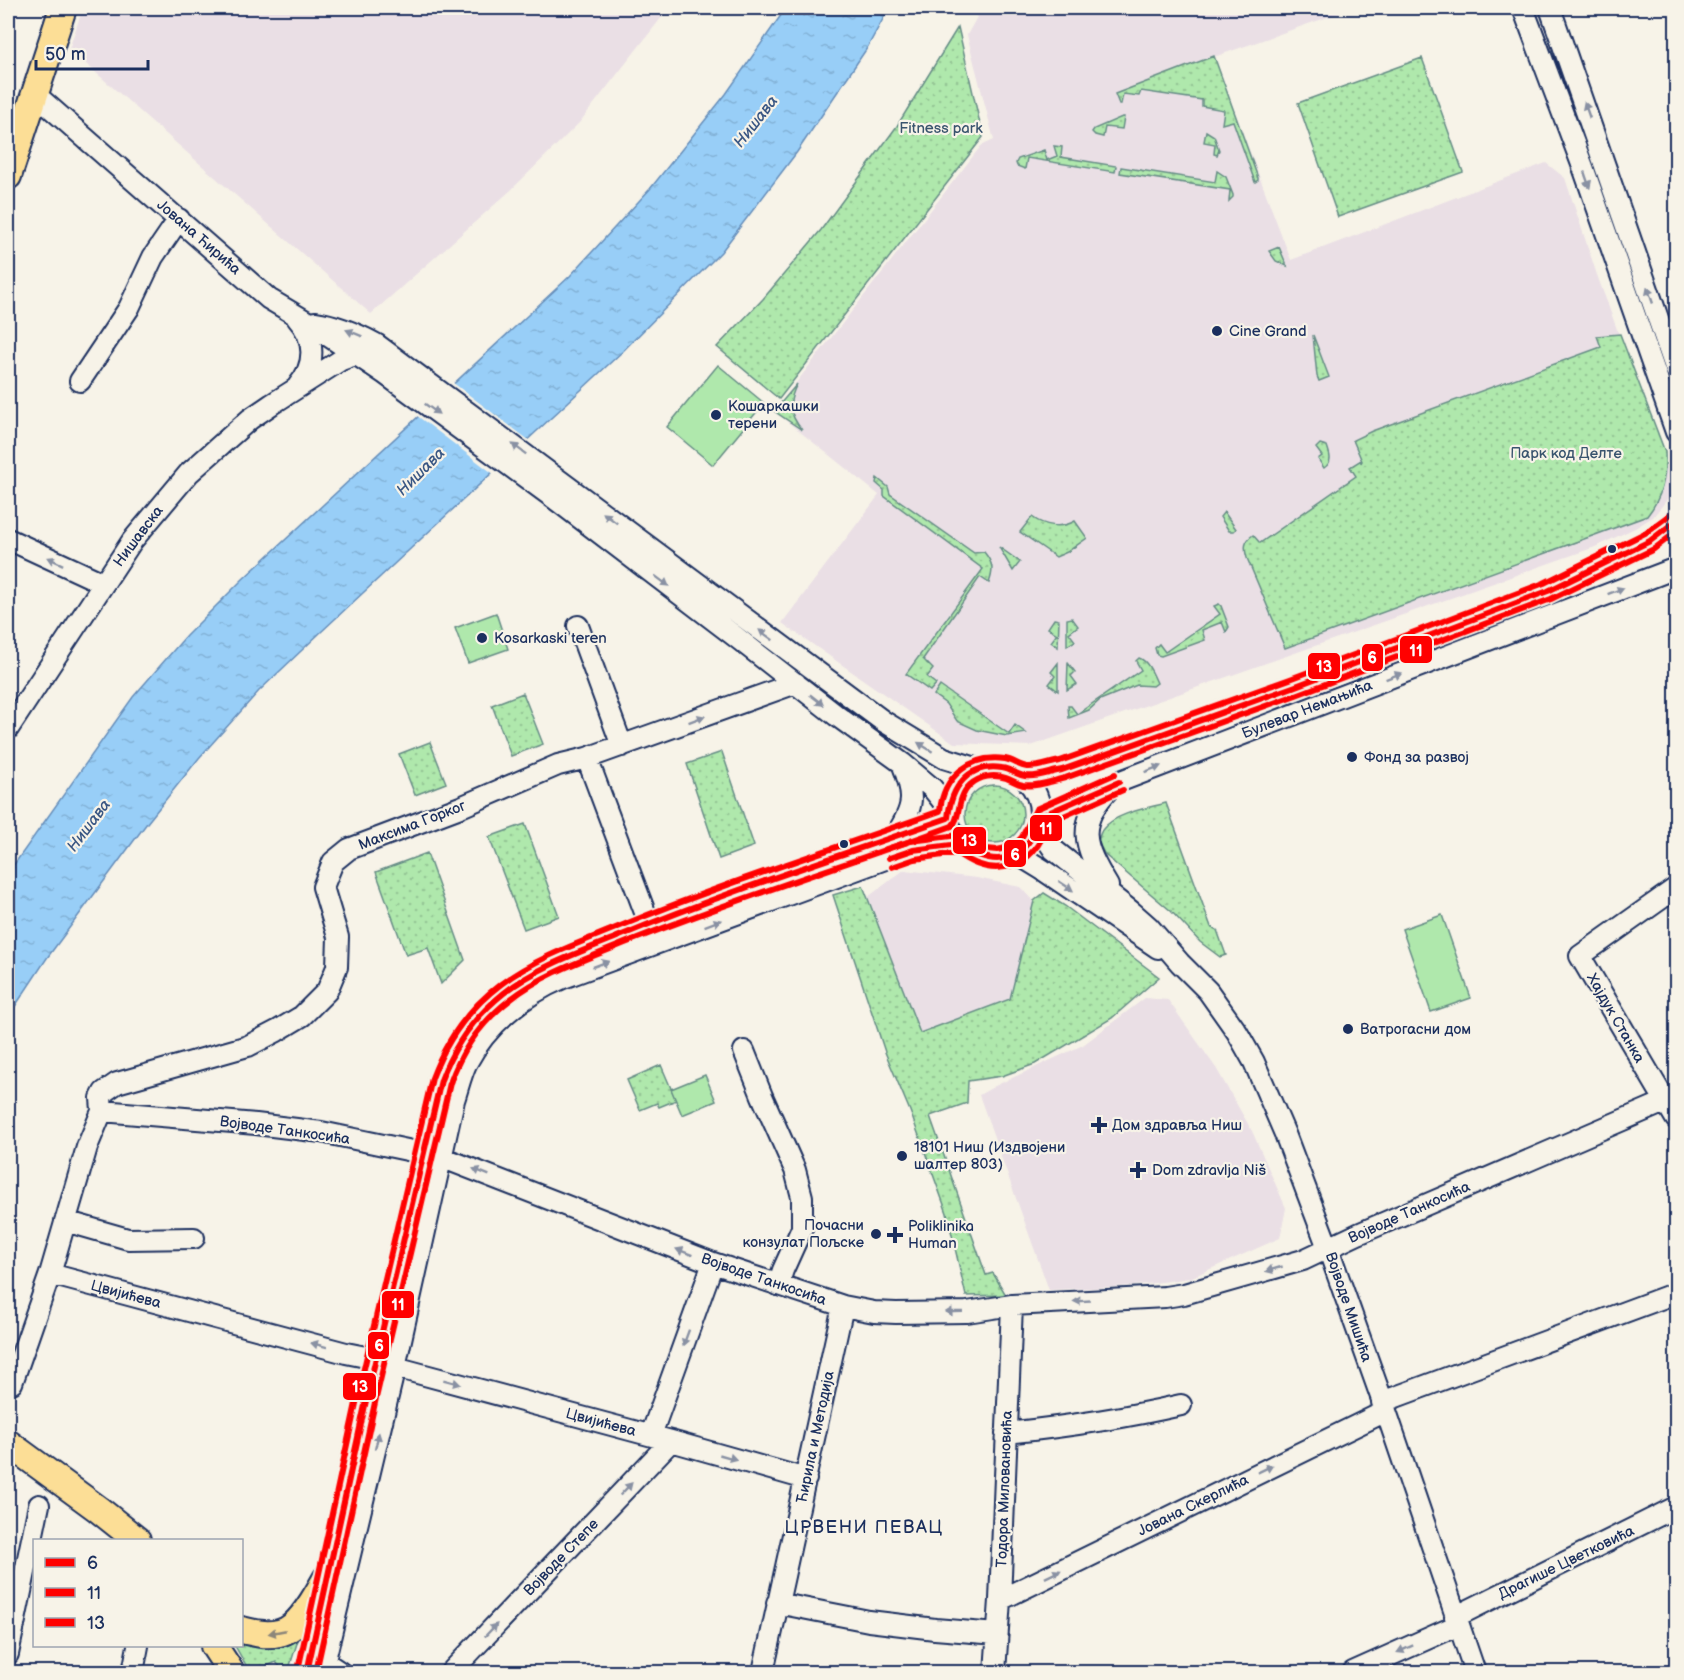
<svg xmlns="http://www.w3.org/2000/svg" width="1684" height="1680" viewBox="0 0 1684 1680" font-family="'Balsamiq Sans',sans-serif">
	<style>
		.built { fill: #eadfe5 }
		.grass { fill: url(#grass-dots); stroke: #658c85; stroke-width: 1.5 }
		.garden { fill: #afe8ac; stroke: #658c85; stroke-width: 1.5 }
		.water { fill: url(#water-ripples); stroke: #668eba; stroke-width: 1.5 }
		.pier { fill: #f7f3e8 }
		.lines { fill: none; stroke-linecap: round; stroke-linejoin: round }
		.minor-casing { stroke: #1b2f5e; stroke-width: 24 }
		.major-casing { stroke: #1b2f5e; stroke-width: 30 }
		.minor { stroke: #f7f3e8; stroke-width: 20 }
		.major { stroke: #fcde96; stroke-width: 26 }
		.bus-1-casing { stroke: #f7f3e8; stroke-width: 10 }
		.bus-2-casing { stroke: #f7f3e8; stroke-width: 10 }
		.bus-3-casing { stroke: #f7f3e8; stroke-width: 10 }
		.bus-1 { stroke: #f00; stroke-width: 6 }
		.bus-2 { stroke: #f00; stroke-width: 6 }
		.bus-3 { stroke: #f00; stroke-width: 6 }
		.oneway { fill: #8991a3 }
		.oneway2 { fill: #8c867a }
		.poi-dot { fill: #1b2f5e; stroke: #f7f3e8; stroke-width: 2 }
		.labels { text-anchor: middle; stroke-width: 4.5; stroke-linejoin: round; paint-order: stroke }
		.park-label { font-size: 15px; fill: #39546e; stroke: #f7f3e8 }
		.street-label { font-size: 15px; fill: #1b2f5e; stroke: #f7f3e8 }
		.poi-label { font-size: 15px; fill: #1b2f5e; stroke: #f7f3e8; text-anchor: start }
		.water-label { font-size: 16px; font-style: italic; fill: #3a5784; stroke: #f7f3e8 }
		.quarter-label { font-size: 18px; letter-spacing: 1.5px; fill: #1b2f5e; stroke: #f7f3e8 }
		.line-badge { stroke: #f7f3e8; stroke-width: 2 }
		.badge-label { font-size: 16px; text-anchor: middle; font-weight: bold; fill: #fff }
	</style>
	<defs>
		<pattern id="grass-dots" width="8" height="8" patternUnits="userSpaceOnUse" patternTransform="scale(1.5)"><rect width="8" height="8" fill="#afe8ac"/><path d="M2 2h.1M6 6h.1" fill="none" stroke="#96c796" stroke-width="1.8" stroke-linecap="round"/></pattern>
		<pattern id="water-ripples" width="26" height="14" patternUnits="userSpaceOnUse" patternTransform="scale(1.5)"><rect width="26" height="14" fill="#98cef7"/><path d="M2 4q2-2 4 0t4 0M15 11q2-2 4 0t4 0" fill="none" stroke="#82b1d6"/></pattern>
	</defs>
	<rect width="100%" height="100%" fill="#f7f3e8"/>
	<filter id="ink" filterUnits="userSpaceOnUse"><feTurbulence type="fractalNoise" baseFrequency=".0167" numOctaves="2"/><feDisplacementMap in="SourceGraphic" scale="12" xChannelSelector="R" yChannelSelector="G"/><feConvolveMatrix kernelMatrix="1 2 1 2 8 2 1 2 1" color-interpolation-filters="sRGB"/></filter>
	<g filter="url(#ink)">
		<path class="built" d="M 83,8 L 669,8 L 579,123 L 510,191 L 371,314 L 69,49 Z
			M 982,8 L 1354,8 L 1214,57 L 1291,260 L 1546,163 L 1565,178 L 1597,275 L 1674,484 L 1669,497 L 1653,517 L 1635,528 L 1595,547 L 1031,746 L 954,743 L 782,623 L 879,495 L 774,411 L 981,146 L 994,140 L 967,35 Z
			M 904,870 L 977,878 L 1020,887 L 1034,901 L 1010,999 L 920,1033 L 868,897 Z
			M 1145,998 L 1168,1000 L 1216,1068 L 1252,1131 L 1286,1208 L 1280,1238 L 1190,1278 L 1133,1286 L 1049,1290 L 979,1095 L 997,1085 L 1083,1045 Z"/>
		<path class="grass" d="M 958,27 L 983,137 L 779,399 L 717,347 L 763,299 L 821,230 L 897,126 Z
			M 1214,56 L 1258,178 L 1258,180 L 1255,182 L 1233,121 L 1222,124 L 1224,110 L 1202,106 L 1202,100 L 1141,91 L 1139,96 L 1123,94 L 1121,104 L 1119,104 L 1115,94 Z
			M 1422,58 L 1463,172 L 1338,217 L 1298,103 Z
			M 1122,117 L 1124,117 L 1122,129 L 1105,127 L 1103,137 L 1095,135 L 1092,132 L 1094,129 Z
			M 1206,131 L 1214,136 L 1219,150 L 1217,155 L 1214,154 L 1215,144 L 1204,142 Z
			M 1054,146 L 1062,147 L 1061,157 L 1116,166 L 1115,172 L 1027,158 L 1025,169 L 1017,166 L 1016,163 L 1018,159 L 1044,150 L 1047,160 L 1057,156 Z
			M 1121,167 L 1215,182 L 1217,171 L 1226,177 L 1233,195 L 1233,197 L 1229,201 L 1230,190 L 1120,173 Z
			M 1279,247 L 1287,266 L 1276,261 L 1269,251 Z
			M 1620,334 L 1665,452 C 1666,477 1663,496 1647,516 L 1285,648 L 1247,558 C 1244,548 1244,541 1253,535 L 1260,543 L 1356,476 L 1350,467 L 1361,460 L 1361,463 L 1362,461 L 1353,440 L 1372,431 L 1601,347 L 1597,336 Z
			M 1313,335 L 1329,377 L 1319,381 L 1317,376 Z
			M 797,384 C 787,403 789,414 802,430 L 774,411 Z
			M 1320,444 L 1327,446 C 1330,455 1333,462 1324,468 L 1318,459 L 1322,456 L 1316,448 Z
			M 877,478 L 888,487 L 890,494 L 974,553 L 984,552 C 993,563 994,569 989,583 L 980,577 L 923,659 L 933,669 L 927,677 L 936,684 L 930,691 L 906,674 L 983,569 L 884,496 L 884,490 L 876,483 Z
			M 1224,512 L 1236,529 L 1234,531 L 1229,531 L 1220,517 Z
			M 1032,517 C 1044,526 1061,529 1075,521 L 1087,538 L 1067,552 L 1056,557 L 1020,532 Z
			M 999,547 L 1020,562 L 1013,571 Z
			M 1219,604 L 1221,606 L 1229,627 L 1226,632 L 1222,622 L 1202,630 L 1205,640 L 1161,656 L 1157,655 L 1155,648 L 1159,644 L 1165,652 L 1220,614 L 1214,606 Z
			M 1072,618 L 1078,626 L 1069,633 L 1075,641 L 1067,646 L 1067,619 Z
			M 1054,619 L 1059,620 L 1058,647 L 1051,642 L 1057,634 L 1048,628 Z
			M 1139,658 C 1148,661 1153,674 1157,683 L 1153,686 L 1137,685 L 1100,700 L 1089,710 L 1069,718 L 1068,706 L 1071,706 L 1077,714 L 1141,670 L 1136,661 Z
			M 1058,663 L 1058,691 L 1049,684 L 1055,676 L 1051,672 Z
			M 1068,663 L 1075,672 L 1071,676 L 1077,684 L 1067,690 Z
			M 940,686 L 1009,734 L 1015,725 L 1026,733 L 1007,736 L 977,730 L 957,721 L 946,704 L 934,695 Z
			M 523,693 L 543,744 L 511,756 L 492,705 Z
			M 430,742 L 446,783 L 415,795 L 399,754 Z
			M 722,752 L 754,846 L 719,859 L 687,764 Z
			M965 814a29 29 0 1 1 58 0a29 29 0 1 1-58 0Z
			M 1166,803 L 1211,927 L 1217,930 L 1226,955 L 1220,957 L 1200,942 L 1171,911 L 1105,855 L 1098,842 C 1099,838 1100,832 1103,829 C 1115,813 1148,808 1166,803 Z
			M 525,824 L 559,916 L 524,929 L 489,837 Z
			M 427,853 L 465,960 L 441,984 L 428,948 L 406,955 L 376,872 Z
			M 863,886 L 920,1033 L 1010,999 L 1034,901 L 1044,893 L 1065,906 L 1159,977 L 1112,1018 L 1035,1064 L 1002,1076 L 968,1081 L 967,1103 L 930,1116 L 986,1275 L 993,1273 L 1006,1295 L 966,1296 L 947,1213 L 910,1111 L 885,1052 L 833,895 Z
			M 661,1065 L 676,1100 L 659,1107 L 657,1103 L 640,1110 L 627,1080 Z
			M 242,1635 L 296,1635 L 298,1640 L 288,1672 L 284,1672 L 276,1662 L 255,1672 L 250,1672 L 235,1646 L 242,1646 Z"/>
		<path class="garden" d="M 718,365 L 764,403 L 713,465 L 667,427 Z
			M 496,613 L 508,649 L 468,663 L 455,628 Z
			M 1442,915 L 1471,998 L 1431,1012 L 1402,929 Z
			M 705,1075 L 716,1101 L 682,1115 L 671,1089 Z"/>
		<path class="water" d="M 786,8 L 889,8 L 867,48 L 797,152 L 721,252 L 623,351 L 321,632 L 259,691 L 199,758 L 147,823 L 47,958 L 8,1017 L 8,873 L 133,697 L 186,636 L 243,579 L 570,276 L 650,189 L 726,94 Z"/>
		<path class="pier" d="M 452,382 L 530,441 L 495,475 L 416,415 Z"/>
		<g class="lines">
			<defs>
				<path id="minor" d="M 1523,8 L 1583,167 L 1676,432
					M 1550,8 L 1676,370
					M 36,95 L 269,299 L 306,321 L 385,374 L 555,499 L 736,637 L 837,716 L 902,763 L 932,788 L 948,808
					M 297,318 C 316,339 316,365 298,386
					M 315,322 C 337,325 357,334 376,344 L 883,721 L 944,758 L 979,769
					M 80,381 L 129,308 L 153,257 L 179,219
					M 8,539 L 103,583
					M 578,626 L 622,746
					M 8,729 L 132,541 L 189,473 L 250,419 L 272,404 L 341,360 L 355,355 L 365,354
					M 587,758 L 649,923
					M948 813a46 46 0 1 1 92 0a46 46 0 1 1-92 0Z
					M 1023,777 L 1062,770 L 1293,687 L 1548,591 L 1650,541 L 1676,521
					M 1041,816 L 1113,784 L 1676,568
					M 1039,828 L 1054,850 L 1132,912 L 1149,927 L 1180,963 L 1208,991 L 1237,1032 L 1254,1062 L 1285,1134 L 1328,1248 L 1386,1411 L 1475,1672
					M 895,836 C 915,807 915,795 902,763
					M 1017,854 L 1043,870 L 1158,948
					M 1108,886 C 1083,845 1075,824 1111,787
					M 1676,888 L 1580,956 L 1676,1119
					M 744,1051 L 762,1096 L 795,1170 L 802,1197 L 802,1228 L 783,1270 L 778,1285
					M 102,1111 L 256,1124 L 321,1132 L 441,1157 L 713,1263 L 843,1306 L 874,1312 L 896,1313 L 967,1312 L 1012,1305 L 1165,1297 L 1184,1294 L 1303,1260 L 1358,1234 L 1676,1097
					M 65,1221 L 128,1239 L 194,1238
					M 50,1274 L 346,1353 L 376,1359
					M 395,1367 L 671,1441 L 806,1479
					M 12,1383 L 50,1274 L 87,1147 L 102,1111 L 101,1098 L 104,1092 L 117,1083 L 248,1046 L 277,1031 L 302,1016 L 327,991 L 337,967 L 338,937 L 323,887 L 333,862 L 349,849 L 463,806 L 558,765 L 587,758 L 796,683
					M 1382,1402 L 1676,1293
					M 1006,1433 C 1064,1427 1124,1418 1181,1405
					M 651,1435 L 713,1263
					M 1000,1600 L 1386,1411
					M 777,1603 L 869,1621 L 935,1629 L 997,1634
					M 1455,1617 L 1676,1507
					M 8,1654 L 39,1505
					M 325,1662 L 340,1672
					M 133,1672 L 138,1646
					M 307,1672 L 367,1396 L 441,1080 C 453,1045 475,1016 504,993 C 528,974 556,963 584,951 C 626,933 668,916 711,901 C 790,874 869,846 948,818
					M 322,1672 L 395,1367 L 454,1100 C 458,1088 461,1075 466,1064 C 487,1024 523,995 563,978 L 904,852 L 933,846 L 959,844
					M 451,1672 L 671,1441
					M 763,1672 L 843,1306
					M 995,1672 L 1000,1600 L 1012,1305
					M 1353,1672 L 1458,1625"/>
				<path id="major" d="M 8,176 L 63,8
					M 8,1443 L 98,1509 L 137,1540
					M 242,1630 C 254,1633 266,1636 279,1633 C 300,1629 317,1594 327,1577
					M 214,1646 L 231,1672"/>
			</defs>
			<use href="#minor" class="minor-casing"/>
			<use href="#major" class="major-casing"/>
			<use href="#minor" class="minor"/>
			<use href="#major" class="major"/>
			<defs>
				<path id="bus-1" d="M 889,858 L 913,850 L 959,844 C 997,871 1027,861 1041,816 L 1119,782
					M 307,1672 L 367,1396 L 441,1080 C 454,1045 475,1016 504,993 C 538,966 583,951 622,935 C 729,891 839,856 948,818 C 951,787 968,763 1002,768 C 1011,769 1017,775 1025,776 C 1037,778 1050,772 1062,770 L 1293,687 L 1548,591 L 1650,541 L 1676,521"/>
				<path id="bus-2" d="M 892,867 L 915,859 L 957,853 C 995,881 1034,868 1048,823 L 1123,790
					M 316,1672 L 376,1398 L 450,1083 C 462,1049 482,1021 511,999 C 544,973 587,959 625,943 C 732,900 843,866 952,826 C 961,818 956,798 970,785 C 980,776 994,774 1006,778 C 1012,780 1017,784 1023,785 C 1037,787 1052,781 1065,778 L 1296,695 L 1551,599 L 1654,549 L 1676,532"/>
				<path id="bus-3" d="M 886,849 L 911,841 L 959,835 L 987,849 L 997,850 L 1006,848 L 1015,844 L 1022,837 L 1036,809 L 1115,774
					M 298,1670 L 358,1394 L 432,1078 C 446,1041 469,1008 501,984 C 537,957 582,942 623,925 C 727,882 834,849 940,811 C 943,777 970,754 1005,759 C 1013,760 1019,766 1027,767 C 1037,768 1049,763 1060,761 L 1290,679 L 1544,583 L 1645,533 L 1671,514"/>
			</defs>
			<use href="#bus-1" class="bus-1-casing"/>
			<use href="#bus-2" class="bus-2-casing"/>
			<use href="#bus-3" class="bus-3-casing"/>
			<use href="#bus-1" class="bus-1"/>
			<use href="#bus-2" class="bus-2"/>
			<use href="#bus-3" class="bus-3"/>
		</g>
		<defs><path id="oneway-solid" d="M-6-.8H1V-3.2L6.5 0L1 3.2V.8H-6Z" transform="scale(1.5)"/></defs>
		<g class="oneway">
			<use href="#oneway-solid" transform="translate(1587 110) rotate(-109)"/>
			<use href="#oneway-solid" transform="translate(1587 180) rotate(71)"/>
			<use href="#oneway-solid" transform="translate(1650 295) rotate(-109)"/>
			<use href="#oneway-solid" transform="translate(354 333) rotate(-158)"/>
			<use href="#oneway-solid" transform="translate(432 409) rotate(36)"/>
			<use href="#oneway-solid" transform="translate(519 449) rotate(-143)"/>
			<use href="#oneway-solid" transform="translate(610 518) rotate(-143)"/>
			<use href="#oneway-solid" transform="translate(55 561) rotate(-155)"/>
			<use href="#oneway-solid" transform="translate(662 581) rotate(37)"/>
			<use href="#oneway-solid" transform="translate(1616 591) rotate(-21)"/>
			<use href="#oneway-solid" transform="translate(766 635) rotate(-144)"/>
			<use href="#oneway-solid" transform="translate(1394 676) rotate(-21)"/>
			<use href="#oneway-solid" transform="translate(817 700) rotate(38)"/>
			<use href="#oneway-solid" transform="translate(697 719) rotate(-20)"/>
			<use href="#oneway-solid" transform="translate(925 747) rotate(-148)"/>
			<use href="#oneway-solid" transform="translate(1153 769) rotate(-21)"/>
			<use href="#oneway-solid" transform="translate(1066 886) rotate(34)"/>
			<use href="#oneway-solid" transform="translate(713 923) rotate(-20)"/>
			<use href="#oneway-solid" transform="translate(601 964) rotate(-20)"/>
			<use href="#oneway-solid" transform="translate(481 1172) rotate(-158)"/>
			<use href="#oneway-solid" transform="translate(684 1252) rotate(-159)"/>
			<use href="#oneway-solid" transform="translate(1274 1269) rotate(164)"/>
			<use href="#oneway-solid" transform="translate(1082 1301) rotate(177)"/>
			<use href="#oneway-solid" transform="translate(954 1312) rotate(179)"/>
			<use href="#oneway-solid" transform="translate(686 1338) rotate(110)"/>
			<use href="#oneway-solid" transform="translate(319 1345) rotate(-165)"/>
			<use href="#oneway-solid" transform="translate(452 1382) rotate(15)"/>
			<use href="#oneway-solid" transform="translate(377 1441) rotate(-77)"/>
			<use href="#oneway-solid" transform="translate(728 1457) rotate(16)"/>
			<use href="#oneway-solid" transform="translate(1265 1469) rotate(-26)"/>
			<use href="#oneway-solid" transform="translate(626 1489) rotate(-46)"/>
			<use href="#oneway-solid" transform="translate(1053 1574) rotate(-26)"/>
			<use href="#oneway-solid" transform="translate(491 1630) rotate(-46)"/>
			<use href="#oneway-solid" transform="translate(1405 1649) rotate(156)"/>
		</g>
		<use class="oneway2" href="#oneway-solid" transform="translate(277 1632) rotate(169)"/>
	</g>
	<g class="poi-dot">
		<circle cx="1217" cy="331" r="6"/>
		<circle cx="716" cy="415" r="6"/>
		<circle cx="1612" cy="549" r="5"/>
		<circle cx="482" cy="638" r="6"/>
		<circle cx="1352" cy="757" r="6"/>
		<circle cx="844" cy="844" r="5"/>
		<circle cx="1348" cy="1029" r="6"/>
		<path d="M1096 1116h6v6h6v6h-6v6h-6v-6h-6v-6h6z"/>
		<circle cx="902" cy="1156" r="6"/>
		<path d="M1135 1161h6v6h6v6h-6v6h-6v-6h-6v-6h6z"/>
		<circle cx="876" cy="1234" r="6"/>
		<path d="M892 1226h6v6h6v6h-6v6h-6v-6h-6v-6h6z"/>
	</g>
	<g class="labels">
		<g class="park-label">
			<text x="941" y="133">Fitness park</text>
			<text x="1566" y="458">Парк код Делте</text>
		</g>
		<g class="street-label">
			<text transform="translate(199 237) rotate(41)" y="5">Јована Ћирића</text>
			<text transform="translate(138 536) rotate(-53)" y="5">Нишавска</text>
			<text transform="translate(1307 709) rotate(-21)" y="5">Булевар Немањића</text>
			<text transform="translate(412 825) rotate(-21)" y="5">Максима Горког</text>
			<text transform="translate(1616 1018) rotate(60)" y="5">Хајдук Станка</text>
			<text transform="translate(285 1130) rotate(8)" y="5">Војводе Танкосића</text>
			<text transform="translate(1409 1212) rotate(-24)" y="5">Војводе Танкосића</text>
			<text transform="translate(764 1279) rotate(19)" y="5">Војводе Танкосића</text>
			<text transform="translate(126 1294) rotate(15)" y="5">Цвијићева</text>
			<text transform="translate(1349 1307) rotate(71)" y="5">Војводе Мишића</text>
			<text transform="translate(601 1422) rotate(15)" y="5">Цвијићева</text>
			<text transform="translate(815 1437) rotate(-78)" y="5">Ћирила и Методија</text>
			<text transform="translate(1004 1489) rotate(-88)" y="5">Тодора Миловановића</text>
			<text transform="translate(1193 1505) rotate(-26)" y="5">Јована Скерлића</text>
			<text transform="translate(561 1557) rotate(-46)" y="5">Војводе Степе</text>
			<text transform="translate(1566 1562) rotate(-26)" y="5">Драгише Цветковића</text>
		</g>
		<g class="poi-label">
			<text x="1229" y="336">Cine Grand</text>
			<text x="728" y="411">Кошаркашки<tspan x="728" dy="17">терени</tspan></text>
			<text x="494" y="643">Kosarkaski teren</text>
			<text x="1364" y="762">Фонд за развој</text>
			<text x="1360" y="1034">Ватрогасни дом</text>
			<text x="1112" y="1130">Дом здравља Ниш</text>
			<text x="914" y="1152">18101 Ниш (Издвојени<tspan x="914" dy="17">шалтер 803)</tspan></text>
			<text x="1152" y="1175">Dom zdravlja Niš</text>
			<text x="864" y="1230" text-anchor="end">Почасни<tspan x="864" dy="17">конзулат Пољске</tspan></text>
			<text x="908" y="1231">Poliklinika<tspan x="908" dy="17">Human</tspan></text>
		</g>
		<g class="water-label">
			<text transform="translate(755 121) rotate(-52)" y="6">Нишава</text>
			<text transform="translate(420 471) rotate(-45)" y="6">Нишава</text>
			<text transform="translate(88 825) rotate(-53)" y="6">Нишава</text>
		</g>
		<g class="quarter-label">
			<text x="864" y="1533">ЦРВЕНИ ПЕВАЦ</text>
		</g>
	</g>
	<g class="line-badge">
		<rect x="1399" y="635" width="34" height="29" rx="6" fill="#f00"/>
		<rect x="1361" y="643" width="23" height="29" rx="6" fill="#f00"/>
		<rect x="1307" y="652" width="34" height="28" rx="6" fill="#f00"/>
		<rect x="1029" y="814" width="34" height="28" rx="6" fill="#f00"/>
		<rect x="952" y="826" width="35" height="29" rx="6" fill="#f00"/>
		<rect x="1003" y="839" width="24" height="29" rx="6" fill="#f00"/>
		<rect x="381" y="1290" width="34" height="29" rx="6" fill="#f00"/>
		<rect x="367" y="1331" width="23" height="29" rx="6" fill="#f00"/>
		<rect x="342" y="1372" width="35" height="29" rx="6" fill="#f00"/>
	</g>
	<g class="badge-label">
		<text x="1416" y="656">11</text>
		<text x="1372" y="663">6</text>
		<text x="1324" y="672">13</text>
		<text x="1046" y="834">11</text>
		<text x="969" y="846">13</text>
		<text x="1015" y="860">6</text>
		<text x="398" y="1310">11</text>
		<text x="379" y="1351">6</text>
		<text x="360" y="1392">13</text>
	</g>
	<rect width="1684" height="1680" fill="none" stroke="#f7f3e8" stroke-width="30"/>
	<rect x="15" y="15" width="1654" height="1650" fill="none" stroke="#1b2f5e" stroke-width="2" filter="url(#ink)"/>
	<rect x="33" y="1539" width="210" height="108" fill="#f7f3e8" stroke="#9fa5b1" stroke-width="1.5"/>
	<rect x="45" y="1558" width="30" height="9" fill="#ff0000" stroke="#9fa5b1" stroke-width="1.5"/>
	<text x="87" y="1569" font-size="18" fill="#1b2f5e">6</text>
	<rect x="45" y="1588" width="30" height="9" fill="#ff0000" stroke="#9fa5b1" stroke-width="1.5"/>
	<text x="87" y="1599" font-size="18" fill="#1b2f5e">11</text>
	<rect x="45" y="1618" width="30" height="9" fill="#ff0000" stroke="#9fa5b1" stroke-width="1.5"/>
	<text x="87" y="1629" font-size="18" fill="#1b2f5e">13</text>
	<path d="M36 60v9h112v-9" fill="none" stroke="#1b2f5e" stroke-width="3"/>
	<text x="45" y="60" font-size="18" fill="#1b2f5e" stroke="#f7f3e8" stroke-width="4.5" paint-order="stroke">50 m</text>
</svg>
